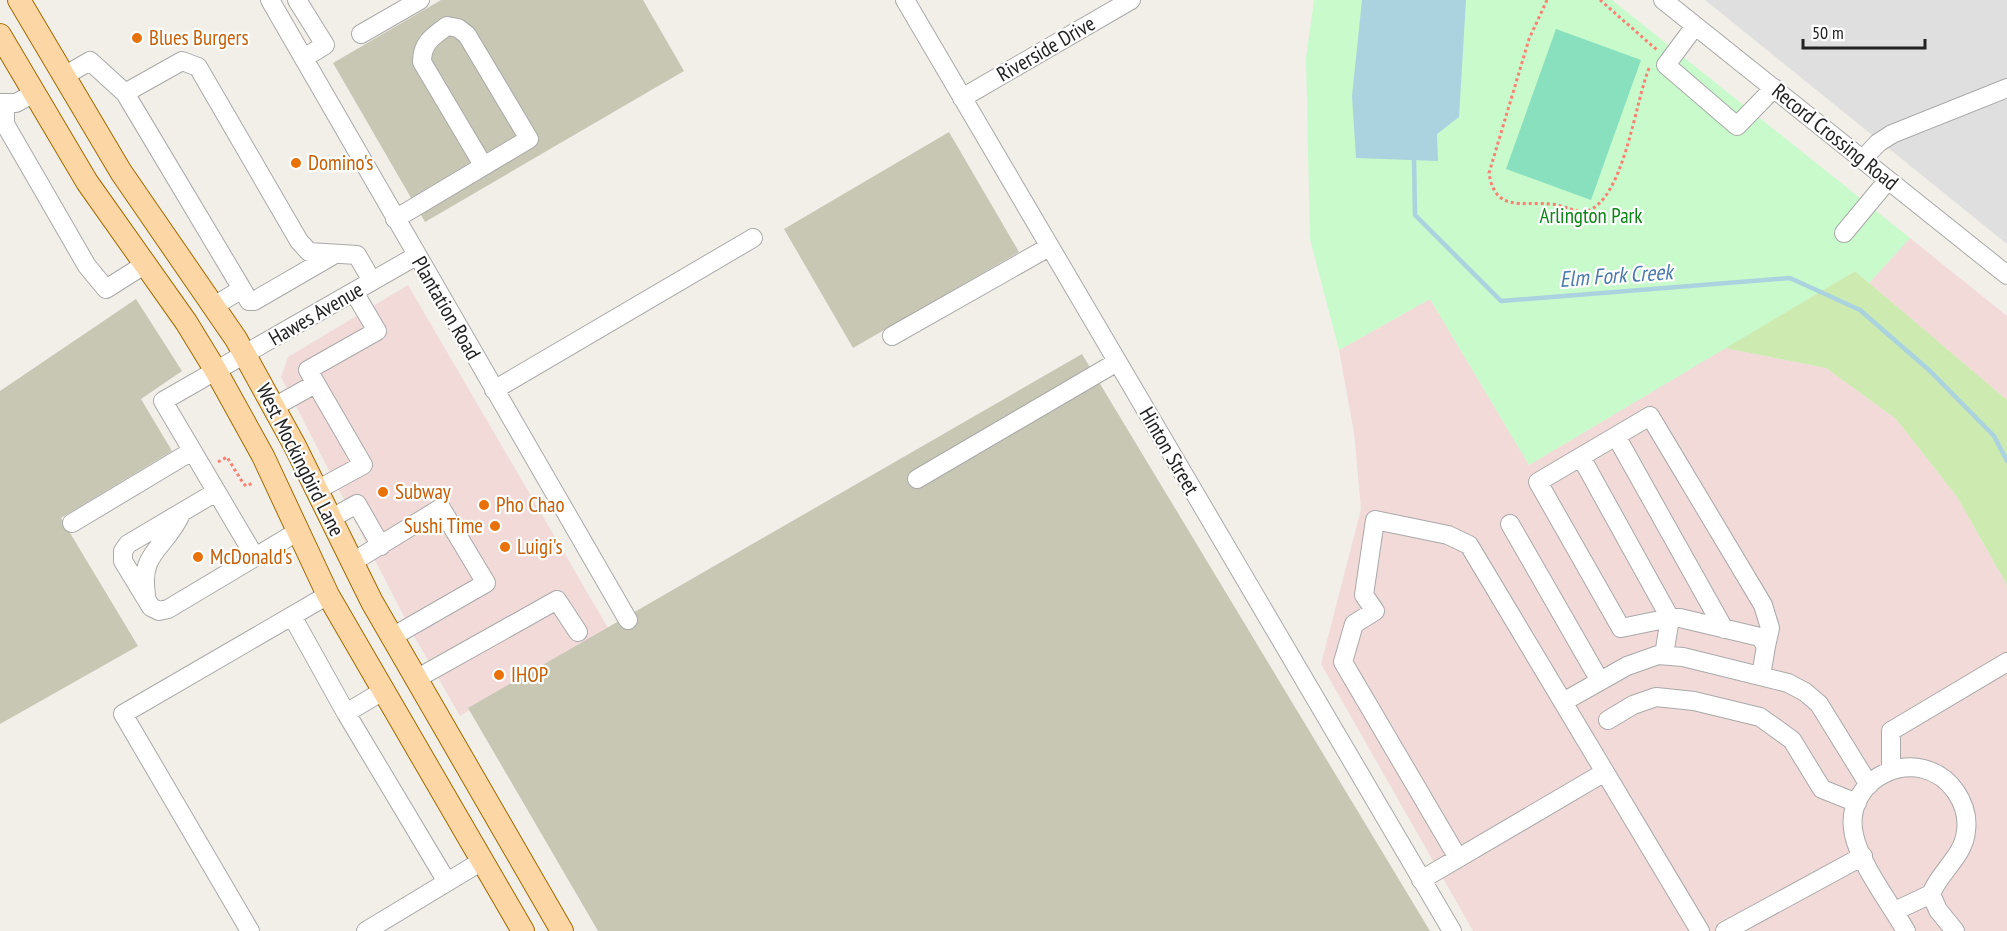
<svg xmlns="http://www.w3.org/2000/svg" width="2007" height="931" viewBox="0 0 2007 931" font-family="'PT Sans Narrow',sans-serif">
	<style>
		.residential { fill: #e0dfdf }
		.commercial { fill: #f2dad9 }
		.construction { fill: #c7c7b4 }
		.grass { fill: #cdebb0 }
		.park { fill: #c8facc }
		.pitch { fill: #88e0be }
		.water { fill: #aad3df }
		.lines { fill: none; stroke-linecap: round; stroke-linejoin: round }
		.stream { stroke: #aad3df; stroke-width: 4.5 }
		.minor-casing { stroke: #a9a9a9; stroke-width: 20 }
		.major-casing { stroke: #a06b00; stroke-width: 24 }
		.path { stroke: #fa8072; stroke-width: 3; stroke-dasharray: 3 3; stroke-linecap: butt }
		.minor { stroke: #fff; stroke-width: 18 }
		.major { stroke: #fcd6a4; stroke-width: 22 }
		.food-dot { fill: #e8710a; stroke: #fff; stroke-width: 2 }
		.labels { text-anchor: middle; stroke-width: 4.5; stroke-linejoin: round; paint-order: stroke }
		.food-label { font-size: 21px; fill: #c56008; stroke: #fff; text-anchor: start }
		.street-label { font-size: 21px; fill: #222; stroke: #fff }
		.park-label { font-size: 21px; fill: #0c8416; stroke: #fff }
		.water-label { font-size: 22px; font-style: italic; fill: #4a7aab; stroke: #fff }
	</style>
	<rect width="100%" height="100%" fill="#f2efe9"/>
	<path class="residential" d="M 1705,0 L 2007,0 L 2007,244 Z"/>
	<path class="commercial" d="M 1910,238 L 2007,316 L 2007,400 L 1869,283 Z
		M 408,285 L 608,628 L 460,716 L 414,636 L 281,377 L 288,357 Z
		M 1430,299 L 1529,465 L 1725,348 L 1826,368 L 1896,419 L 1957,497 L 2007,585 L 2007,931 L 1473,931 L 1321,664 L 1361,509 L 1354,433 L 1339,350 Z"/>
	<path class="construction" d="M 441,0 L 643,0 L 684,71 L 425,222 L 333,63 Z
		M 949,132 L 1019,252 L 853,348 L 784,229 Z
		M 136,299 L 182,371 L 141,399 L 172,451 L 61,518 L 138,646 L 0,724 L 0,391 Z
		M 1082,354 L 1430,931 L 598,931 L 468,708 Z"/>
	<path class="grass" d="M 1855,271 L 2007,400 L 2007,585 L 1957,497 L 1896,419 L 1826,368 L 1725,348 Z"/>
	<path class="park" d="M 1314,0 L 1612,0 L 1910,238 L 1869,283 L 1855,271 L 1529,465 L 1430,299 L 1339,350 L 1310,239 L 1306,58 Z"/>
	<path class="pitch" d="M 1556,29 L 1641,60 L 1591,200 L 1506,169 Z"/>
	<path class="water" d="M 1362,0 L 1466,0 L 1459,117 L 1437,134 L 1438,161 L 1356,158 L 1352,96 Z"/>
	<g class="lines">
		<path class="stream" d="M 1414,156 L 1415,215 L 1501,301 L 1790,278 L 1860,310 L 1929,370 L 1994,436 L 2007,461"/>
		<defs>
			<path id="minor" d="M 270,0 L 628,620
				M 297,0 L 325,45 L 304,58
				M 905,0 L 1452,931
				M 1663,0 L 2007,275
				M 1695,26 L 1666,65 L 1737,126 L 1774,88
				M 361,34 L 420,0
				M 64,76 L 90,61 L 125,93 L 182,61 L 198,67 L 299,241 L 309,252 L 357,255 L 372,281
				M 125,93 L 242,289 L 214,306
				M 962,98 L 1131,0
				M 0,103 L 16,103 L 34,93
				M 5,104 L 5,124 L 87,266 L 106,289 L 144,265
				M 1863,159 L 1878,143 L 1892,134 L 2007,88
				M 395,219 L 529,139 L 467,35 L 458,28 L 447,26 C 432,37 422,43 422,62 L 483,165
				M 1844,233 L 1888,180
				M 242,289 L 249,301 L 254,301 L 335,254
				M 892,336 L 1049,247
				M 494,390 L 753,238
				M 274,407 L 315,384
				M 1616,436 L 1724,629
				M 1581,457 L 1670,618 L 1621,628 L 1538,482 L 1650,416 L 1763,605 L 1770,628 L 1766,646
				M 917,479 L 1117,362
				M 317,490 L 363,465 L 308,370 L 377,331 L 354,292
				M 216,492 L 128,544 L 123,551 L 123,561 L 151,607 L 159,611 L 168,609 L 297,532
				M 330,519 L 357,504 L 381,546
				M 72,523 L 192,451
				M 1510,524 L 1600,681
				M 255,557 L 163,401 L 416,256
				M 351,563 L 441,508 L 486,583 L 392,637
				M 146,594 C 139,551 166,549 182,512
				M 292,616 L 346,713
				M 1664,655 L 1670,618 L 1680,618 L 1760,637 L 1766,646 L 1761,676
				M 416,679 L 557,600 L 578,632
				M 383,691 L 346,713 L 447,882
				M 1563,702 L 1627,666 L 1658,655 L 1683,657 L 1788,683 L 1805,692 L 1819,704 L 1869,785
				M 1608,720 L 1633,705 L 1656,697 L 1694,701 L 1760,717 L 1792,740 L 1822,789 L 1857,803
				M 1891,770 L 1891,731 L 2007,662
				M 1458,858 L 1343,662 L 1354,624 L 1375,611 L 1364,595 L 1375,520 L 1448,535 L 1469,545 L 1700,931
				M 1421,880 L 1605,772
				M 1895,911 L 1931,894
				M 250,931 L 123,714 L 328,595
				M 366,931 L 482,861
				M 1725,931 L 1863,856
				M 1906,931 C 1890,903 1861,866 1854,835 C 1841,776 1921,741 1956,792 C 1964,804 1968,817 1966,831 C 1964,856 1940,871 1931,894 L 1938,910 L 1955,931"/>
			<path id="major" d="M 19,0 L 121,172 L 236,339 L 295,446 L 372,602 L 562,931
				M 0,35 L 87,182 L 186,322 L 216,371 L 263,456 L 328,595 L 523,931"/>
		</defs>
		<use href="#minor" class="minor-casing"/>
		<use href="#major" class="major-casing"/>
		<path class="path" d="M 1547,0 L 1529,39 L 1489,173 C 1495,213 1522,201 1550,204 C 1562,205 1571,210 1583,212 C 1624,206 1635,99 1650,66
			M 1600,0 L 1657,50
			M 218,462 L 227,457 L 243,483 L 246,486 L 253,483"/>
		<use href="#minor" class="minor"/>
		<use href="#major" class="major"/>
	</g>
	<g class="food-dot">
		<circle cx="137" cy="38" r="6"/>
		<circle cx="296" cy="163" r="6"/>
		<circle cx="383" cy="492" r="6"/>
		<circle cx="484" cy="505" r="6"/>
		<circle cx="495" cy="526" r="6"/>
		<circle cx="505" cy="547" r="6"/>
		<circle cx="198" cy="557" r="6"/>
		<circle cx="499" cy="675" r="6"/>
	</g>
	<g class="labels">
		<g class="food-label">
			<text x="149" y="45">Blues Burgers</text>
			<text x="308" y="170">Domino's</text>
			<text x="395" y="499">Subway</text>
			<text x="496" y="512">Pho Chao</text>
			<text x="483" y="533" text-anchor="end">Sushi Time</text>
			<text x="517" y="554">Luigi's</text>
			<text x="210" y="564">McDonald's</text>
			<text x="511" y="682">IHOP</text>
		</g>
		<g class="street-label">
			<text transform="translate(1046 49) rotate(-30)" y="7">Riverside Drive</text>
			<text transform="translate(1835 137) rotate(39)" y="7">Record Crossing Road</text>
			<text transform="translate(446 308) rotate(60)" y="7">Plantation Road</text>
			<text transform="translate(316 314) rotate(-30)" y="7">Hawes Avenue</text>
			<text transform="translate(1169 451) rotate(60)" y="7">Hinton Street</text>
			<text transform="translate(300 460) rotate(63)" y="7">West Mockingbird Lane</text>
		</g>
		<g class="park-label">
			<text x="1591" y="223">Arlington Park</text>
		</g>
		<g class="water-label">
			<text transform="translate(1616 275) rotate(-4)" y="8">Elm Fork Creek</text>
		</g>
	</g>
	<path d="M1803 39v9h122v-9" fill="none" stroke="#222222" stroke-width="3"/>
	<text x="1812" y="39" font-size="18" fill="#222222" stroke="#ffffff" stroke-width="4.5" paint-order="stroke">50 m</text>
</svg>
